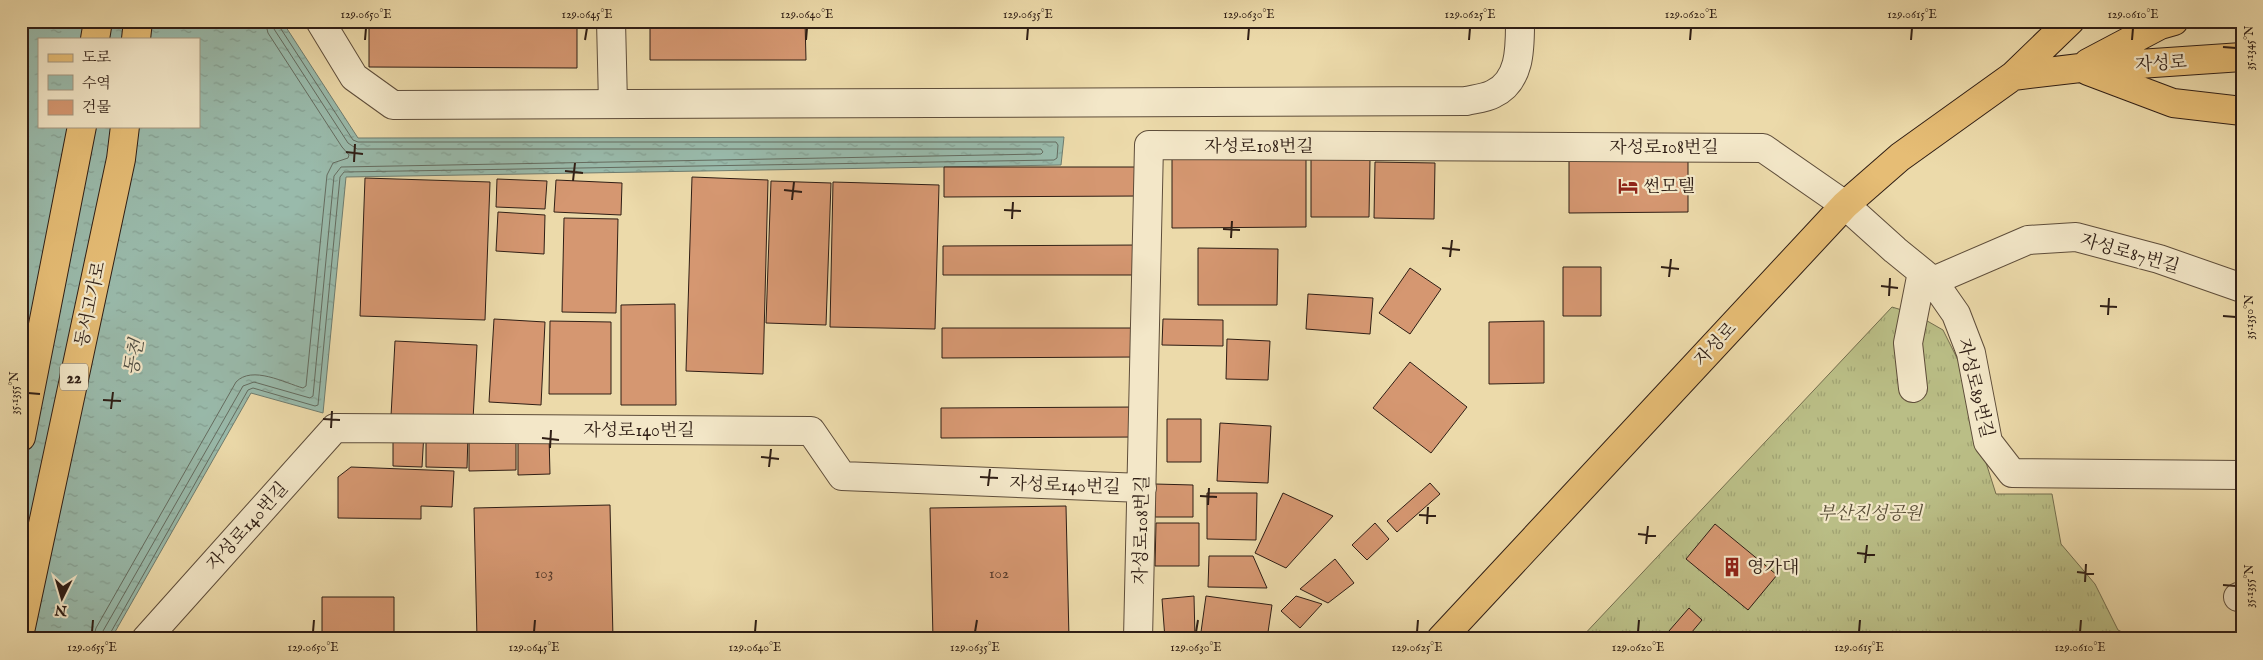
<svg xmlns="http://www.w3.org/2000/svg" width="2263" height="660" viewBox="0 0 2263 660" font-family="'IM FELL English','Noto Serif KR',serif">
	<style>
		.grass { fill: url(#grass-tufts); stroke: #746e4e }
		.water { fill: url(#water-ripples); stroke: #6f7c6f; fill-rule: evenodd }
		.lines { fill: none; stroke-linecap: round; stroke-linejoin: round }
		.shore { stroke: #646c60; stroke-width: 1 }
		.building { fill: #d59771; stroke: #2f1e15 }
		.minor-casing { stroke: #5e4d3a; stroke-width: 30 }
		.major-casing { stroke: #2f1e15; stroke-width: 30 }
		.highway-casing { stroke: #2f1e15; stroke-width: 30 }
		.minor { stroke: #f3e7c8; stroke-width: 28 }
		.major { stroke: #e6bd75; stroke-width: 28 }
		.highway { stroke: #e6bd75; stroke-width: 28 }
		.ticks { fill: none; stroke: #2f1e15; stroke-width: 2 }
		.labels { text-anchor: middle; stroke-width: 4.5; stroke-linejoin: round; paint-order: stroke }
		.number-label { font-size: 15px; fill: #583c2c }
		.shield { fill: #f3e7c8; stroke: #6a5a4b; stroke-width: 1 }
		.shield-label { font-size: 16px; font-weight: bold; fill: #2f1e15 }
		.street-label { font-size: 18px; fill: #2f1e15; stroke: #f3e7c8 }
		.poi-label { font-size: 18px; fill: #2f1e15; stroke: #f3e7c8; text-anchor: start }
		.park-label { font-size: 18px; font-style: italic; fill: #594e37; stroke: #f3e7c8 }
		.water-label { font-size: 19px; font-style: italic; fill: #4f4d42; stroke: #f3e7c8 }
		.neatline { fill: none; stroke: #2f1e15; stroke-width: 2 }
		.ticks-label { font-size: 12px; text-anchor: middle; fill: #2f1e15 }
	</style>
	<defs>
		<pattern id="grass-tufts" width="24" height="20" patternUnits="userSpaceOnUse" patternTransform="scale(1.25)"><rect width="24" height="20" fill="#babe86"/><path d="M3 7l-1-3M5 7V3M7 7l1-3M15 17l-1-3M17 17v-4M19 17l1-3" fill="none" stroke="#a0a373"/></pattern>
		<pattern id="water-ripples" width="26" height="14" patternUnits="userSpaceOnUse" patternTransform="scale(1.25)"><rect width="26" height="14" fill="#99baab"/><path d="M2 4q2-2 4 0t4 0M15 11q2-2 4 0t4 0" fill="none" stroke="#849f92"/></pattern>
	</defs>
	<rect width="100%" height="100%" fill="#ecdaaa"/>
	<filter id="stains"><feTurbulence type="fractalNoise" baseFrequency=".004" numOctaves="4"/><feColorMatrix values="0 0 0 0 .2 0 0 0 0 .09 0 0 0 0 .02 0 0 0 .5 -.17"/></filter>
	<radialGradient id="worn" r=".72"><stop offset=".6" stop-color="#630" stop-opacity="0"/><stop offset="1" stop-color="#630" stop-opacity=".3"/></radialGradient>
	<path class="grass" d="M 1892,307 L 1915,314 L 1943,330 L 1960,364 L 1982,450 L 1996,494 L 2052,494 L 2061,544 L 2095,584 L 2118,630 L 2136,639 L 1580,639 Z"/>
	<path class="water" d="M 21,21 L 282,21 L 358,138 L 1064,137 L 1061,165 L 346,177 L 323,413 L 251,393 L 111,639 L 21,639 ZM 39,39 L 199,39 L 199,126 L 39,126 Z"/>
	<g class="lines">
		<path class="shore" d="M 93,639 L 96,628 L 236,382 C 252,365 285,383 303,388 L 306,386 L 327,175 L 333,163 L 348,158 L 349,155 L 342,147 L 268,33 L 265,21
			M 101,639 L 103,631 L 243,386 L 254,382 L 310,398 L 313,396 L 334,176 L 341,167 L 1041,154 L 1043,152 L 1041,149 L 357,149 L 348,143 L 274,29 L 272,21
			M 107,639 L 248,390 L 253,388 L 315,406 L 318,405 L 340,177 L 344,172 L 1054,160 L 1057,158 L 1058,145 L 1056,142 L 358,142 L 353,140 L 279,26 L 278,21"/>
	</g>
	<path class="building" d="M 369,21 L 577,21 L 577,68 L 369,67 Z
		M 650,21 L 805,21 L 806,60 L 650,60 Z
		M 1172,159 L 1306,159 L 1306,227 L 1172,228 Z
		M 1311,159 L 1370,160 L 1369,217 L 1311,217 Z
		M 1688,159 L 1688,212 L 1569,213 L 1569,160 Z
		M 1375,162 L 1435,163 L 1434,219 L 1374,218 Z
		M 944,167 L 1140,167 L 1141,196 L 944,197 Z
		M 692,177 L 768,180 L 763,374 L 686,371 Z
		M 365,178 L 490,182 L 485,320 L 360,316 Z
		M 497,179 L 547,181 L 545,209 L 496,207 Z
		M 556,180 L 622,183 L 621,215 L 554,212 Z
		M 771,181 L 831,183 L 826,325 L 766,323 Z
		M 833,182 L 939,185 L 935,329 L 830,327 Z
		M 498,212 L 545,215 L 544,254 L 496,251 Z
		M 564,218 L 618,219 L 616,313 L 562,312 Z
		M 1140,245 L 1140,275 L 943,275 L 943,246 Z
		M 1198,248 L 1278,249 L 1277,305 L 1198,305 Z
		M 1563,267 L 1601,267 L 1601,316 L 1563,316 Z
		M 1410,268 L 1441,289 L 1410,334 L 1379,313 Z
		M 1308,294 L 1373,298 L 1370,334 L 1306,329 Z
		M 675,304 L 676,405 L 621,405 L 621,305 Z
		M 494,319 L 545,322 L 541,405 L 489,402 Z
		M 1163,319 L 1223,320 L 1223,346 L 1162,345 Z
		M 550,321 L 611,322 L 611,394 L 549,394 Z
		M 1544,321 L 1544,383 L 1489,384 L 1489,322 Z
		M 942,328 L 1138,328 L 1138,357 L 942,358 Z
		M 1227,339 L 1270,341 L 1268,380 L 1226,379 Z
		M 395,341 L 477,345 L 473,420 L 391,416 Z
		M 1410,362 L 1467,407 L 1431,453 L 1373,408 Z
		M 1138,407 L 1138,437 L 941,438 L 941,408 Z
		M 1167,419 L 1201,419 L 1201,462 L 1167,462 Z
		M 1220,423 L 1271,426 L 1268,483 L 1217,481 Z
		M 393,432 L 424,432 L 422,467 L 393,466 Z
		M 426,435 L 468,435 L 467,468 L 426,467 Z
		M 469,435 L 516,435 L 516,470 L 469,471 Z
		M 518,436 L 549,436 L 550,474 L 518,475 Z
		M 351,467 L 454,471 L 452,507 L 421,506 L 421,519 L 338,518 L 338,477 Z
		M 1430,483 L 1440,494 L 1397,532 L 1387,521 Z
		M 1155,484 L 1193,485 L 1193,517 L 1155,517 Z
		M 1207,493 L 1257,493 L 1256,540 L 1207,539 Z
		M 1283,493 L 1333,516 L 1286,568 L 1255,553 Z
		M 610,505 L 613,639 L 477,639 L 474,508 Z
		M 1066,506 L 1069,639 L 933,639 L 930,508 Z
		M 1156,523 L 1199,523 L 1199,566 L 1155,566 Z
		M 1375,523 L 1389,539 L 1367,560 L 1352,545 Z
		M 1715,524 L 1777,575 L 1748,610 L 1686,559 Z
		M 1209,556 L 1253,556 L 1267,588 L 1208,587 Z
		M 1335,559 L 1354,583 L 1328,603 L 1300,589 Z
		M 1194,596 L 1195,639 L 1165,639 L 1162,599 Z
		M 1206,596 L 1272,605 L 1267,639 L 1247,639 L 1201,632 Z
		M 1296,596 L 1322,604 L 1300,628 L 1281,611 Z
		M 322,597 L 394,597 L 394,639 L 295,639 L 322,638 Z
		M 1689,608 L 1702,620 L 1686,639 L 1662,639 Z"/>
	<g class="lines">
		<defs>
			<path id="minor" d="M 320,21 L 354,77 L 393,105 L 1466,101 C 1475,99 1486,98 1493,94 C 1521,81 1520,47 1520,21
				M 611,21 L 613,104
				M 1933,281 L 2028,240 L 2076,237 L 2159,259 L 2242,288
				M 1913,388 L 1908,343 L 1922,272
				M 2238,597 L 2242,598
				M 146,639 L 335,428 L 811,431 L 842,476 L 1142,488
				M 1138,639 L 1149,145 L 1763,148 L 1845,205 L 1895,250 L 1933,281 L 1956,314 L 1971,353 L 1988,442 L 2012,473 L 2242,475"/>
			<path id="major" d="M 2088,63 L 2160,25 L 2174,21
				M 2088,71 L 2173,103 L 2242,111
				M 2013,76 L 2080,68 L 2242,57
				M 1441,639 L 1845,205 L 1900,157 L 2013,76 L 2070,21"/>
			<path id="highway" d="M 95,39 L 98,21
				M 136,39 L 138,21
				M 21,437 L 82,126
				M 21,627 L 121,159 L 125,126"/>
		</defs>
		<use href="#minor" class="minor-casing"/>
		<use href="#major" class="major-casing"/>
		<use href="#highway" class="highway-casing"/>
		<use href="#minor" class="minor"/>
		<use href="#major" class="major"/>
		<use href="#highway" class="highway"/>
	</g>
	<path class="ticks" d="M 365,40 L 366,28M 585,40 L 587,28M 806,40 L 807,28M 1027,40 L 1028,28M 1248,40 L 1249,28M 1469,40 L 1470,28M 1690,40 L 1691,28M 1911,40 L 1912,28M 2132,40 L 2133,28M 2223,47 L 2236,48M 346,152 L 363,154M 354,162 L 355,144M 565,171 L 583,173M 573,181 L 575,163M 784,190 L 802,192M 792,200 L 794,182M 1004,210 L 1021,211M 1012,219 L 1013,202M 1223,229 L 1240,230M 1231,238 L 1232,221M 1442,248 L 1460,250M 1450,257 L 1452,240M 1661,267 L 1679,269M 1669,277 L 1671,259M 1881,286 L 1898,288M 1889,296 L 1890,278M 2100,306 L 2117,307M 2108,315 L 2109,298M 2223,316 L 2236,317M 28,393 L 40,394M 103,400 L 121,401M 111,409 L 113,392M 323,419 L 340,420M 331,428 L 332,411M 542,438 L 559,440M 550,448 L 551,430M 761,457 L 779,459M 769,467 L 771,449M 980,477 L 998,478M 988,486 L 990,469M 1200,496 L 1217,497M 1208,505 L 1209,488M 1419,515 L 1436,516M 1427,524 L 1428,507M 1638,534 L 1656,536M 1646,544 L 1648,526M 1857,553 L 1875,555M 1865,563 L 1867,545M 2077,572 L 2094,574M 2085,582 L 2086,564M 2223,585 L 2236,586M 92,632 L 93,620M 313,632 L 314,620M 534,632 L 535,620M 755,632 L 756,620M 975,632 L 977,620M 1196,632 L 1198,620M 1417,632 L 1418,620M 1638,632 L 1639,620M 1859,632 L 1860,620M 2080,632 L 2081,620"/>
	<defs>
		<symbol id="hotel-bare" viewBox="-9 -9 18 18"><path d="M-6-4.5h1.5V1H6V5H4.5V3h-9V5H-6ZM-4 0a1.8 1.8 0 1 1 3.6 0ZM.5 0V-2.5h3Q6-2.5 6 0Z" fill="#8f2418" stroke="#f3e7c8" stroke-width="2.5" paint-order="stroke"/></symbol>
		<symbol id="building-bare" viewBox="-9 -9 18 18"><path d="M-4-6H4V6H1V3H-1V6H-4ZM-2.5-4.3h1.7v1.8h-1.7ZM.8-4.3h1.7v1.8H.8ZM-2.5-1h1.7V.8h-1.7ZM.8-1h1.7V.8H.8Z" fill="#8f2418" stroke="#f3e7c8" stroke-width="2.5" paint-order="stroke"/></symbol>
	</defs>
	<g fill-rule="evenodd">
		<use href="#hotel-bare" x="1614" y="172" width="28" height="28"/>
		<use href="#building-bare" x="1718" y="553" width="28" height="28"/>
	</g>
	<g class="labels">
		<g class="number-label">
			<text x="544" y="578">103</text>
			<text x="999" y="578">102</text>
		</g>
		<rect class="shield" x="60" y="363.5" width="28" height="27" rx="4"/>
		<g class="shield-label">
			<text x="74" y="383">22</text>
		</g>
		<g class="street-label">
			<text transform="translate(2161 63) rotate(-4)" y="6">자성로</text>
			<text x="1259" y="152">자성로108번길</text>
			<text x="1664" y="153">자성로108번길</text>
			<text transform="translate(2130 253) rotate(16)" y="6">자성로87번길</text>
			<text transform="translate(90 304) rotate(-78)" y="6">동서고가로</text>
			<text transform="translate(1715 344) rotate(-47)" y="6">자성로</text>
			<text transform="translate(1976 388) rotate(76)" y="6">자성로89번길</text>
			<text x="639" y="436">자성로140번길</text>
			<text transform="translate(1065 485) rotate(2)" y="6">자성로140번길</text>
			<text transform="translate(247 526) rotate(-48)" y="6">자성로140번길</text>
			<text transform="translate(1141 530) rotate(-89)" y="6">자성로108번길</text>
		</g>
		<g class="poi-label">
			<text x="1643" y="192">썬모텔</text>
			<text x="1747" y="573">영가대</text>
		</g>
		<g class="park-label">
			<text x="1870" y="519">부산진성공원</text>
		</g>
		<g class="water-label">
			<text transform="translate(133 357) rotate(-80)" y="7">동천</text>
		</g>
	</g>
	<rect width="2263" height="660" fill="none" stroke="#ecdaaa" stroke-width="55"/>
	<rect x="38" y="38" width="162" height="90" fill="#f3e7c8" stroke="#a59780"/>
	<rect x="48" y="54" width="25" height="8" fill="#e6bd75" stroke="#a59780"/>
	<text x="82" y="62" font-size="15" fill="#2f1e15">도로</text>
	<rect x="48" y="75" width="25" height="15" fill="url(#water-ripples)" stroke="#a59780"/>
	<text x="82" y="88" font-size="15" fill="#2f1e15">수역</text>
	<rect x="48" y="100" width="25" height="15" fill="#d59771" stroke="#a59780"/>
	<text x="82" y="112" font-size="15" fill="#2f1e15">건물</text>
	<g transform="translate(62 598) rotate(185)" stroke="#f3e7c8" stroke-width="4" paint-order="stroke">
	<path d="M0-4L9 19L0 12L-9 19Z" fill="#2f1e15"/>
	<text y="-8" font-size="14" font-weight="bold" text-anchor="middle" fill="#2f1e15">N</text>
	</g>
	<rect x="28" y="28" width="2208" height="604" class="neatline"/>
	<g class="ticks-label">
		<text x="366" y="18">129.0650°E</text>
		<text x="587" y="18">129.0645°E</text>
		<text x="807" y="18">129.0640°E</text>
		<text x="1028" y="18">129.0635°E</text>
		<text x="1249" y="18">129.0630°E</text>
		<text x="1470" y="18">129.0625°E</text>
		<text x="1691" y="18">129.0620°E</text>
		<text x="1912" y="18">129.0615°E</text>
		<text x="2133" y="18">129.0610°E</text>
		<text transform="translate(2249 48) rotate(-90)" y="4">35.1345°N</text>
		<text transform="translate(2249 317) rotate(-90)" y="4">35.1350°N</text>
		<text transform="translate(14 393) rotate(-90)" y="4">35.1355°N</text>
		<text transform="translate(2249 586) rotate(-90)" y="4">35.1355°N</text>
		<text x="92" y="651">129.0655°E</text>
		<text x="313" y="651">129.0650°E</text>
		<text x="534" y="651">129.0645°E</text>
		<text x="755" y="651">129.0640°E</text>
		<text x="975" y="651">129.0635°E</text>
		<text x="1196" y="651">129.0630°E</text>
		<text x="1417" y="651">129.0625°E</text>
		<text x="1638" y="651">129.0620°E</text>
		<text x="1859" y="651">129.0615°E</text>
		<text x="2080" y="651">129.0610°E</text>
	</g>
	<rect width="100%" height="100%" filter="url(#stains)"/>
	<rect width="100%" height="100%" fill="url(#worn)"/>
</svg>
